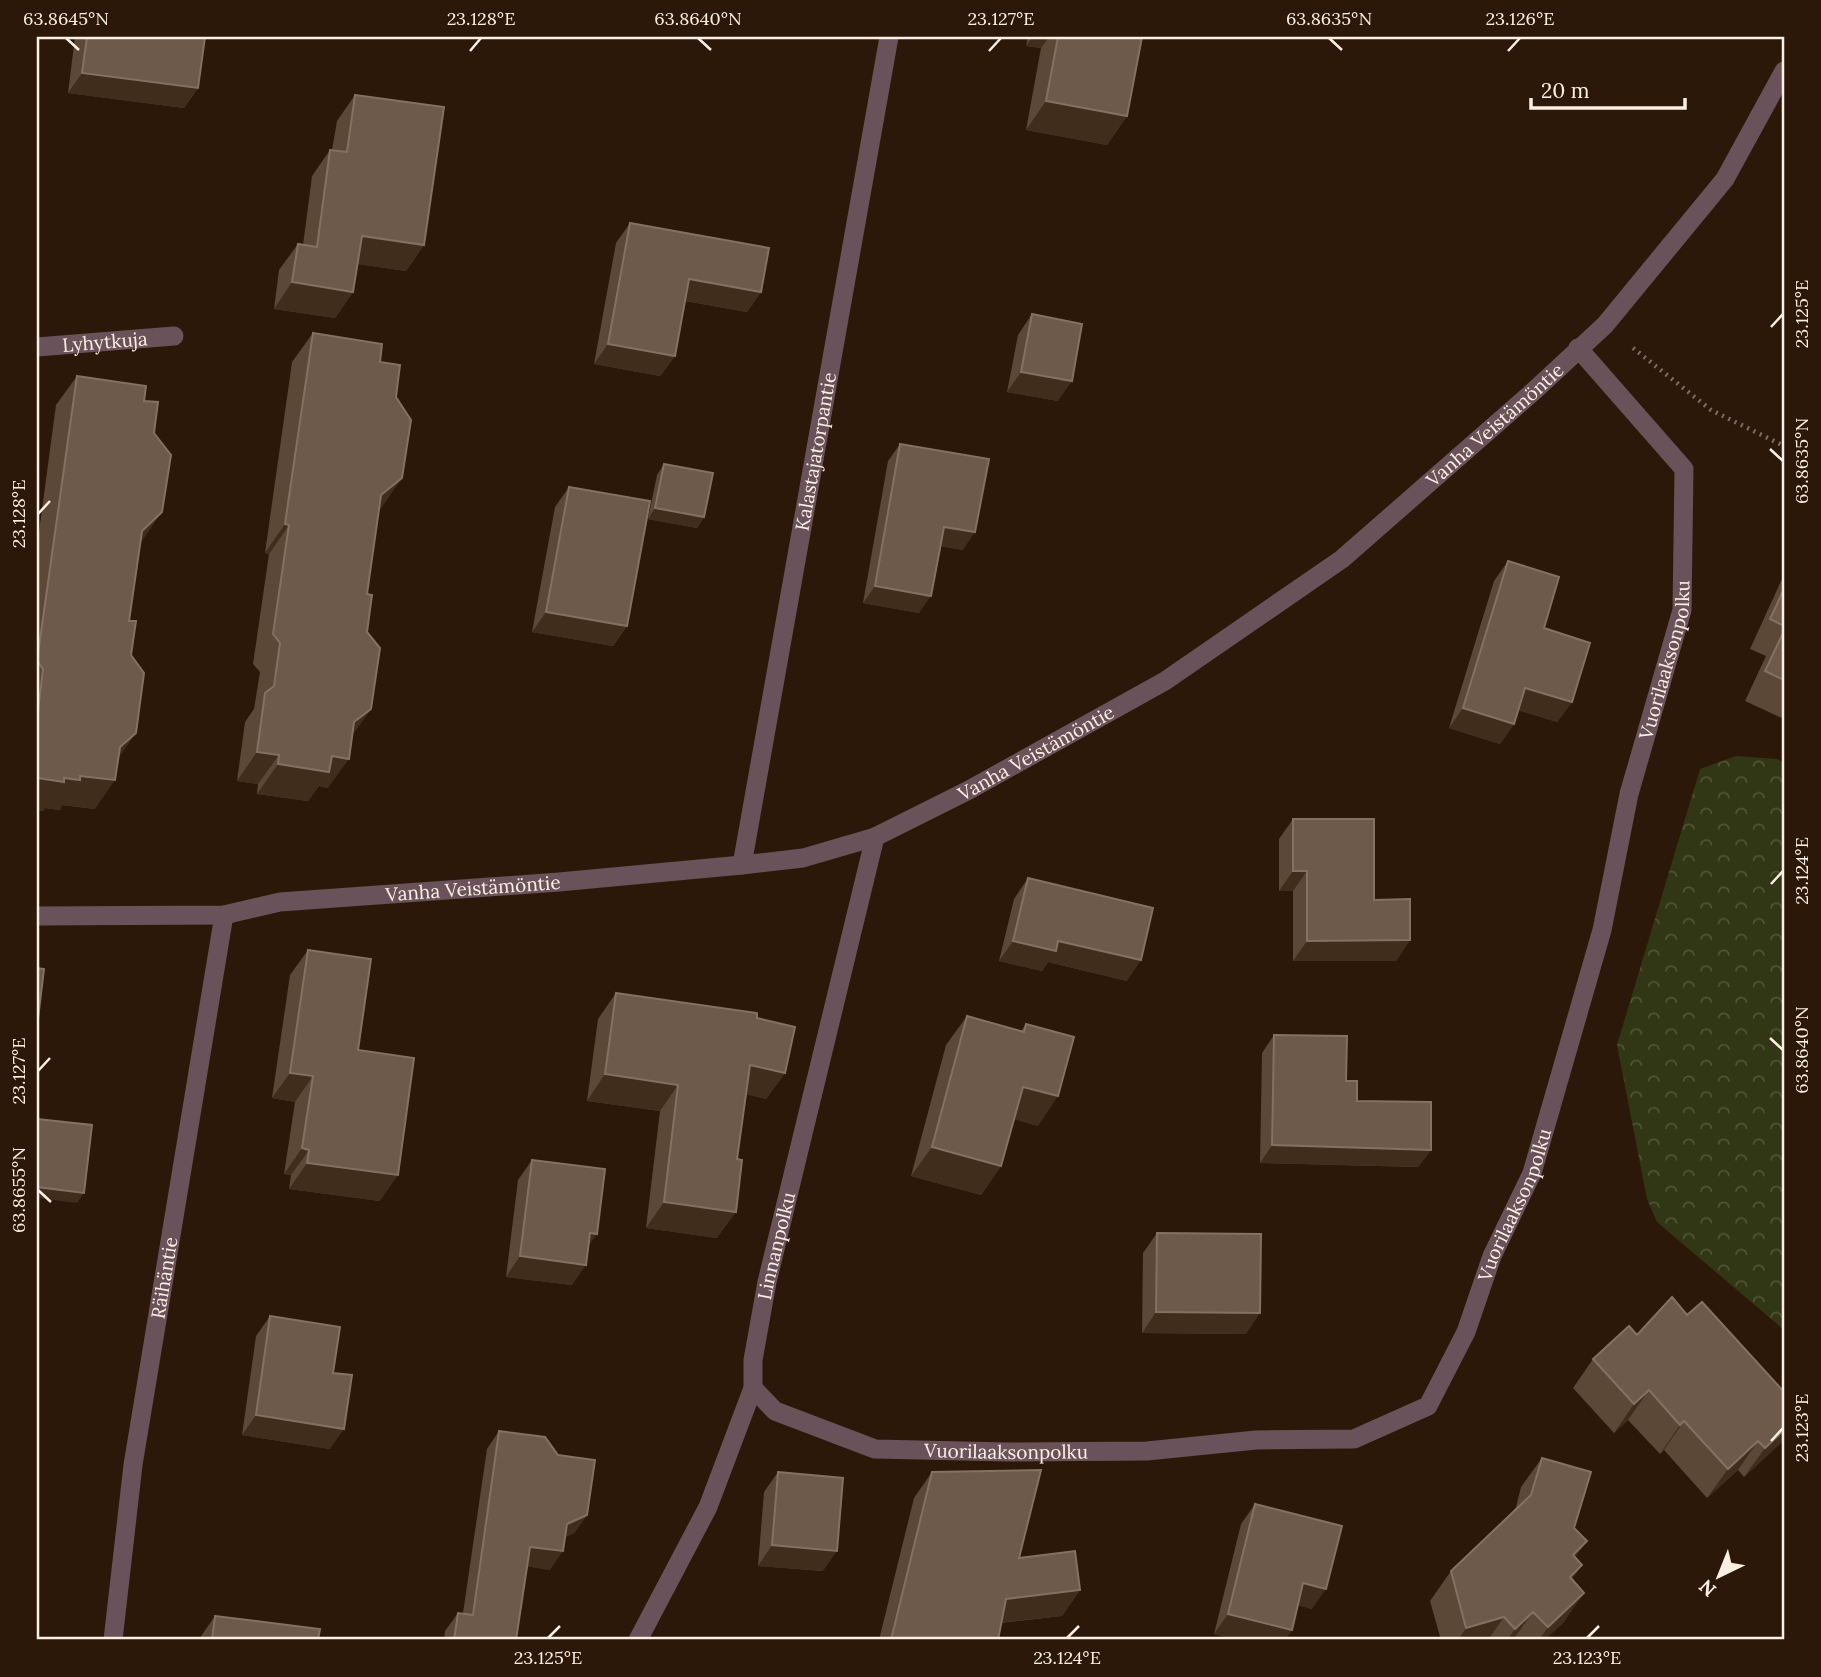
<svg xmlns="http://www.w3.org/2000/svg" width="1821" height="1677" viewBox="0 0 1821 1677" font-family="Lora,serif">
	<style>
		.forest { fill: url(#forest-crowns) }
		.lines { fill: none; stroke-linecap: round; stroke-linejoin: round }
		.path { stroke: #7e6d5f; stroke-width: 4.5; stroke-dasharray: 2 5; stroke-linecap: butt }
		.minor { stroke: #695259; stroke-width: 19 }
		.wall { fill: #5c4837 }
		.shaded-wall { fill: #412d1c }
		.building { fill: #6d5a4a; stroke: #847162; stroke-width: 2 }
		.ticks { fill: none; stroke: #fcefe4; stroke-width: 2.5 }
		.labels { text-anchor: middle; stroke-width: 7; stroke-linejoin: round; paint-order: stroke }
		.street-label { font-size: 19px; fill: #fcefe4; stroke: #2b1808 }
		.neatline { fill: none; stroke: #fcefe4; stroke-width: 2.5 }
		.ticks-label { font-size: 18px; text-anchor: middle; fill: #fcefe4 }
	</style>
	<defs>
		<pattern id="forest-crowns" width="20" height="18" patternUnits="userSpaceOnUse" patternTransform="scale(1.75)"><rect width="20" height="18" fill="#313715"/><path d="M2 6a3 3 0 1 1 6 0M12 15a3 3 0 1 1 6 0" fill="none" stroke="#505437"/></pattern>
	</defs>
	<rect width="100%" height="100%" fill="#2b1808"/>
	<path class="forest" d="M 1736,756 L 1777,759 L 1784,763 L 1784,1330 L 1657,1222 L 1647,1199 L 1617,1045 L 1700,769 Z"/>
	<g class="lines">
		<path class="path" d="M 1633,348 L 1711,410 L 1784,446"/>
		<g class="minor">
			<path id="s1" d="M 37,347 L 174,336"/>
			<path id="s2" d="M 742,865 L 889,37"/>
			<path id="s3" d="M 37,916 L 224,915 L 280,902 L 559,882 L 742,865 L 803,858 L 875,837 L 969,790 L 1165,681 L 1342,559 L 1536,389 L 1605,325 L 1725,179 L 1784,71"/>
			<path id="s4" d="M 753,1388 L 775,1411 L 875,1449 L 1008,1452 L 1147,1451 L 1256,1440 L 1354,1439 L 1428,1406 L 1466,1332 L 1492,1256 L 1532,1173 L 1602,930 L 1629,794 L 1682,610 L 1684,469 L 1578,348"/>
			<path id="s5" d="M 113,1640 L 133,1465 L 224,915"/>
			<path id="s6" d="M 638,1640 L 708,1507 L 753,1388 L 753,1360 L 767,1282 L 875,837"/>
		</g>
	</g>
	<path class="wall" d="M 75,37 L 205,37 L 198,88 L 184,108 L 68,93 Z
		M 1028,37 L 1142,37 L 1127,116 L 1107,145 L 1026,130 L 1041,48 L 1026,46 Z
		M 355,95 L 424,245 L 406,271 L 358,264 L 353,292 L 335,318 L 274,309 L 279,270 L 298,244 L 303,245 L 312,176 L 330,150 L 332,150 L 337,121 Z
		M 630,223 L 761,292 L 747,312 L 685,301 L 675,356 L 660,376 L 594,364 L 616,243 Z
		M 1032,314 L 1058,401 L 1007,392 L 1018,335 Z
		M 313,333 L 380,362 L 382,507 L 379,510 L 367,594 L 367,632 L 371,709 L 352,735 L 328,788 L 319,786 L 308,801 L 257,794 L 258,784 L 237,781 L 245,722 L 254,709 L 260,672 L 253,664 L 269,554 L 265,553 L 292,362 Z
		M 77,376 L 144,401 L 154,433 L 142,541 L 140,542 L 129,621 L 118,758 L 95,809 L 62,805 L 60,810 L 45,808 L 43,811 L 37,810 L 37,547 L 56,405 Z
		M 900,444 L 963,550 L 940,546 L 919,613 L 863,603 L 888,461 Z
		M 664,464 L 704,517 L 697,528 L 648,519 L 657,475 Z
		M 569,487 L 627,626 L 613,646 L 532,632 L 555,507 Z
		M 1508,561 L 1572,702 L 1557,722 L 1518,710 L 1514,724 L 1500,744 L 1449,728 L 1494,581 Z
		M 1784,577 L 1784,719 L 1745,701 L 1766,656 L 1750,649 L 1781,581 Z
		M 1293,819 L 1374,900 L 1410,940 L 1396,961 L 1293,961 L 1293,891 L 1279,891 L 1279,839 Z
		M 1028,878 L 1127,981 L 1048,962 L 1042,971 L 999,961 L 1014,899 Z
		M 308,950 L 358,1050 L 380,1201 L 289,1189 L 291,1175 L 284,1174 L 295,1102 L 272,1098 L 290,975 Z
		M 616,993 L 757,1018 L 785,1073 L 766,1099 L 746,1094 L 737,1159 L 717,1238 L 646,1228 L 660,1111 L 587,1101 L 598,1019 Z
		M 967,1016 L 1021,1031 L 1026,1024 L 1038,1126 L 1014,1119 L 1001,1166 L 981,1195 L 911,1176 L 946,1045 Z
		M 1274,1035 L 1346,1081 L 1357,1101 L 1431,1150 L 1418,1167 L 1260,1163 L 1262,1053 Z
		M 532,1160 L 588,1247 L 572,1285 L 506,1277 L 518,1180 Z
		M 1157,1233 L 1246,1334 L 1142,1333 L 1143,1253 Z
		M 270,1316 L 333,1373 L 330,1449 L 242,1435 L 256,1336 Z
		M 1637,1335 L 1783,1441 L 1744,1477 L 1738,1470 L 1707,1498 L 1664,1450 L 1660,1454 L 1628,1420 L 1614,1433 L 1573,1388 L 1593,1359 Z
		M 499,1431 L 587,1515 L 574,1533 L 565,1537 L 550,1570 L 527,1566 L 516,1640 L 444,1640 L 445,1631 L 458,1613 L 463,1613 L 487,1449 Z
		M 1542,1458 L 1574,1528 L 1575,1558 L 1582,1565 L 1572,1579 L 1564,1622 L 1544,1640 L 1441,1640 L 1430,1601 L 1451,1571 L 1515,1511 L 1521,1487 Z
		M 778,1472 L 823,1571 L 758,1566 L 764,1492 Z
		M 932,1472 L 1019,1558 L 1080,1590 L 1062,1616 L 1001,1623 L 998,1640 L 879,1640 L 914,1498 Z
		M 1255,1504 L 1312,1609 L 1298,1605 L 1292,1630 L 1285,1640 L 1239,1640 L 1214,1634 L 1241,1524 Z
		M 215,1616 L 318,1640 L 201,1640 L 201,1636 Z"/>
	<path class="shaded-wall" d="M 1032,37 L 1049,37 L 1041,48 L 1026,46 Z
		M 82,73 L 198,88 L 184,108 L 68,93 Z
		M 1046,101 L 1127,116 L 1107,145 L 1026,130 Z
		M 362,236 L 424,245 L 406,271 L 344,262 Z
		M 689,279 L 761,292 L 747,312 L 675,299 Z
		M 292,282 L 353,292 L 335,318 L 274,309 Z
		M 608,344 L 675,356 L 660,376 L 594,364 Z
		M 1021,372 L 1072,381 L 1058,401 L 1007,392 Z
		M 402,478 L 382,507 L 360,525 L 381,495 Z
		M 655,508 L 704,517 L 697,528 L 648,519 Z
		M 162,512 L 142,541 L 122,560 L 142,531 Z
		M 285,524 L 289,525 L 269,554 L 265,553 Z
		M 944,527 L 975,532 L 963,550 L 931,544 Z
		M 875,586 L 931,596 L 919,613 L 863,603 Z
		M 546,612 L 627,626 L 613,646 L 532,632 Z
		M 1525,688 L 1572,702 L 1557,722 L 1511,708 Z
		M 1463,708 L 1514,724 L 1500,744 L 1449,728 Z
		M 371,709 L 350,738 L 354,722 Z
		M 136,733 L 115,763 L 120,747 Z
		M 257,752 L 279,755 L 258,784 L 237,781 Z
		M 332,756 L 349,759 L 328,788 L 319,786 L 308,801 L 257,794 L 278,764 Z
		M 80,776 L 115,780 L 95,809 L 62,805 L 60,810 L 45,808 L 43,811 L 37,810 L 37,778 L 64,778 Z
		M 1293,871 L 1307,871 L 1293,891 L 1279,891 Z
		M 1410,940 L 1396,961 L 1293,961 L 1307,941 Z
		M 1013,941 L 1058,941 L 1141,960 L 1127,981 L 1048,962 L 1042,971 L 999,961 Z
		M 750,1065 L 785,1073 L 766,1099 L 732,1091 Z
		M 290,1073 L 313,1076 L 295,1102 L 272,1098 Z
		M 605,1074 L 678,1085 L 660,1111 L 587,1101 Z
		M 1023,1087 L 1058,1096 L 1038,1126 L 1002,1116 Z
		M 1272,1145 L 1431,1150 L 1418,1167 L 1260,1163 Z
		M 932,1147 L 1001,1166 L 981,1195 L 911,1176 Z
		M 302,1148 L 309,1150 L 291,1175 L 284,1174 Z
		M 307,1163 L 398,1175 L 380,1201 L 289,1189 Z
		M 37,1187 L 84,1193 L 77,1203 L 37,1198 Z
		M 664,1202 L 736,1212 L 717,1238 L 646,1228 Z
		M 590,1233 L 597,1234 L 583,1254 Z
		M 520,1256 L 586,1265 L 572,1285 L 506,1277 Z
		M 1156,1312 L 1260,1313 L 1246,1334 L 1142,1333 Z
		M 1649,1390 L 1628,1420 L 1614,1433 L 1634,1404 Z
		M 256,1415 L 344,1429 L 330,1449 L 242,1435 Z
		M 1684,1421 L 1664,1450 L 1660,1454 L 1680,1425 Z
		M 1784,1430 L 1784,1439 L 1783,1441 L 1744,1477 L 1765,1448 Z
		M 1758,1441 L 1738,1470 L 1707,1498 L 1728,1469 Z
		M 587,1515 L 574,1533 L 554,1542 L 567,1524 Z
		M 1587,1541 L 1566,1570 L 1573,1555 Z
		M 772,1545 L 837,1551 L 823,1571 L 758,1566 Z
		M 530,1547 L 563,1551 L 550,1570 L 517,1565 Z
		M 1582,1565 L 1562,1594 L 1570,1577 Z
		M 1303,1583 L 1326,1589 L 1312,1609 L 1289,1603 Z
		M 1080,1590 L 1062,1616 L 988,1624 L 1006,1599 Z
		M 1584,1593 L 1564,1622 L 1544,1640 L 1539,1640 L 1548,1627 Z
		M 1533,1612 L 1513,1640 L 1507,1640 L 1515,1629 Z
		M 1228,1614 L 1292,1630 L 1285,1640 L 1239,1640 L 1214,1634 Z
		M 1504,1617 L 1488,1640 L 1458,1640 L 1466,1628 Z"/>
	<path class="building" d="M 87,37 L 205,37 L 198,88 L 82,73 Z
		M 1058,37 L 1142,37 L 1127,116 L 1046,101 Z
		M 355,95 L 444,107 L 424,245 L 362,236 L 353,292 L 292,282 L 298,244 L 317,247 L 330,150 L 347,152 Z
		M 630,223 L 769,248 L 761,292 L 689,279 L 675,356 L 608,344 Z
		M 1032,314 L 1082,324 L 1072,381 L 1021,372 Z
		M 313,333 L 382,344 L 380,362 L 400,365 L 396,397 L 411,420 L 402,478 L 381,495 L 367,594 L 372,595 L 367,632 L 380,648 L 371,709 L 354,722 L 349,759 L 332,756 L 329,772 L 278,764 L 279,755 L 257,752 L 265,693 L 274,686 L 280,643 L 273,634 L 289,525 L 285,524 Z
		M 77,376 L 146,386 L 144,401 L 158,402 L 154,433 L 171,455 L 162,512 L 142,531 L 129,621 L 136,621 L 131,655 L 144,673 L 136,733 L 120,747 L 115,780 L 80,776 L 80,780 L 64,778 L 64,782 L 37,778 L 37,712 L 38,711 L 43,669 L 37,661 Z
		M 900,444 L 989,459 L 975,532 L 944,527 L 931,596 L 875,586 Z
		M 664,464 L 713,473 L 704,517 L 655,508 Z
		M 569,487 L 650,501 L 627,626 L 546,612 Z
		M 1508,561 L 1559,577 L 1544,628 L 1590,643 L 1572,702 L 1525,688 L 1514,724 L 1463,708 Z
		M 1784,589 L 1784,626 L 1770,619 Z
		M 1784,631 L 1784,680 L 1765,671 Z
		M 1293,819 L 1374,819 L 1374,900 L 1410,899 L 1410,940 L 1307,941 L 1307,871 L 1293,871 Z
		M 1028,878 L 1153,908 L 1141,960 L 1058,941 L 1056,951 L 1013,941 Z
		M 308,950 L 371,959 L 358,1050 L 414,1058 L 398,1175 L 307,1163 L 309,1150 L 302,1148 L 313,1076 L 290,1073 Z
		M 37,968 L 44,969 L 37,1027 Z
		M 616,993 L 757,1013 L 757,1018 L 795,1027 L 785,1073 L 750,1065 L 737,1159 L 742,1160 L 736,1212 L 664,1202 L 678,1085 L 605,1074 Z
		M 967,1016 L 1024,1032 L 1026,1024 L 1074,1037 L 1058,1096 L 1023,1087 L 1001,1166 L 932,1147 Z
		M 1274,1035 L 1347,1036 L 1346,1081 L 1357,1081 L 1357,1101 L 1431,1102 L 1431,1150 L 1272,1145 Z
		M 37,1119 L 92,1125 L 84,1193 L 37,1187 Z
		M 532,1160 L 605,1169 L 597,1234 L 590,1233 L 586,1265 L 520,1256 Z
		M 1157,1233 L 1261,1234 L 1260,1313 L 1156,1312 Z
		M 1672,1297 L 1687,1315 L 1702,1302 L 1784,1392 L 1784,1430 L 1765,1448 L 1758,1441 L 1728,1469 L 1684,1421 L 1680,1425 L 1649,1390 L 1634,1404 L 1593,1359 L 1629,1326 L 1637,1335 Z
		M 270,1316 L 340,1327 L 333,1373 L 352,1375 L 344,1429 L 256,1415 Z
		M 499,1431 L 545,1437 L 558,1455 L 595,1460 L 587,1515 L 567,1524 L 563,1551 L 530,1547 L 516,1640 L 454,1640 L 458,1613 L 473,1615 Z
		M 1542,1458 L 1591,1472 L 1574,1528 L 1587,1541 L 1573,1555 L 1582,1565 L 1570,1577 L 1584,1593 L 1548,1627 L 1533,1612 L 1515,1629 L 1504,1617 L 1466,1628 L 1451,1571 L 1531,1495 Z
		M 1041,1470 L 1019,1558 L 1075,1551 L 1080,1590 L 1006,1599 L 998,1640 L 891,1640 L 932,1472 Z
		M 778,1472 L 843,1478 L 837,1551 L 772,1545 Z
		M 1255,1504 L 1342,1526 L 1326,1589 L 1303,1583 L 1292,1630 L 1228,1614 Z
		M 215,1616 L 320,1629 L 318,1640 L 212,1640 Z"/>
	<path class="ticks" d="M 66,38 L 79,50M 698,38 L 711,50M 1329,38 L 1342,50M 470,51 L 481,38M 989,51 L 1001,38M 1508,51 L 1520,38M 1771,327 L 1783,314M 1770,449 L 1783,461M 38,514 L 50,501M 1771,884 L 1783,871M 1770,1038 L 1783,1050M 38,1071 L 50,1058M 38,1190 L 51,1202M 1771,1441 L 1783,1428M 548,1638 L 560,1626M 1067,1638 L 1079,1626M 1587,1638 L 1599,1626"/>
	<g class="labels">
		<g class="street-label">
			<text dy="7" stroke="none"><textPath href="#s1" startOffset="68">Lyhytkuja</textPath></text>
			<text dy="7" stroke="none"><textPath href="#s3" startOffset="1592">Vanha Veistämöntie</textPath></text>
			<text dy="7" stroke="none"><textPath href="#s2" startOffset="420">Kalastajatorpantie</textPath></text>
			<text dy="7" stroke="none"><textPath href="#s4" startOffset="1486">Vuorilaaksonpolku</textPath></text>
			<text dy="7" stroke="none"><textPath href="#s3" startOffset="1026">Vanha Veistämöntie</textPath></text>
			<text dy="7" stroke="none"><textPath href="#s3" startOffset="438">Vanha Veistämöntie</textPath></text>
			<text dy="7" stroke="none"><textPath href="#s4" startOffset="919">Vuorilaaksonpolku</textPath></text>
			<text dy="7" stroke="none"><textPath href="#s6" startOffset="422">Linnanpolku</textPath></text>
			<text dy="7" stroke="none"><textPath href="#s5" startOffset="366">Räihäntie</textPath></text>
			<text dy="7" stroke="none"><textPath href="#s4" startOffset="270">Vuorilaaksonpolku</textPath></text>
		</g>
	</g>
	<rect width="1821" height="1677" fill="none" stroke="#2b1808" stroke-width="77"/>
	<g transform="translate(1719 1576) rotate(223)" stroke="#2b1808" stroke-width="5" paint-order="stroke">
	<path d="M0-5L12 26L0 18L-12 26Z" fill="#fcefe4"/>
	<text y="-10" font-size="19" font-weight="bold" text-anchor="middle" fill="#fcefe4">N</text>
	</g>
	<path d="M1531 98v10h154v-10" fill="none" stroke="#fcefe4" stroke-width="3.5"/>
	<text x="1541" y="98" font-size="21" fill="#fcefe4" stroke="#2b1808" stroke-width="5" paint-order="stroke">20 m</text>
	<rect x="38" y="38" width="1745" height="1600" class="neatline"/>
	<g class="ticks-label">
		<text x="66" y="25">63.8645°N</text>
		<text x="481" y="25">23.128°E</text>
		<text x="698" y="25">63.8640°N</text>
		<text x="1001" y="25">23.127°E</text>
		<text x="1329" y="25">63.8635°N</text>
		<text x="1520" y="25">23.126°E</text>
		<text transform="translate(1802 314) rotate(-90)" y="6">23.125°E</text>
		<text transform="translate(1802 461) rotate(-90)" y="6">63.8635°N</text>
		<text transform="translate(19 514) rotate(-90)" y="6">23.128°E</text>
		<text transform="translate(1802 871) rotate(-90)" y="6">23.124°E</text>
		<text transform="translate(1802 1050) rotate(-90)" y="6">63.8640°N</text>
		<text transform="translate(19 1071) rotate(-90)" y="6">23.127°E</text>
		<text transform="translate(19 1190) rotate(-90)" y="6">63.8655°N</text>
		<text transform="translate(1802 1428) rotate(-90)" y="6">23.123°E</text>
		<text x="548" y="1664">23.125°E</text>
		<text x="1067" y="1664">23.124°E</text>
		<text x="1587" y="1664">23.123°E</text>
	</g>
</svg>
